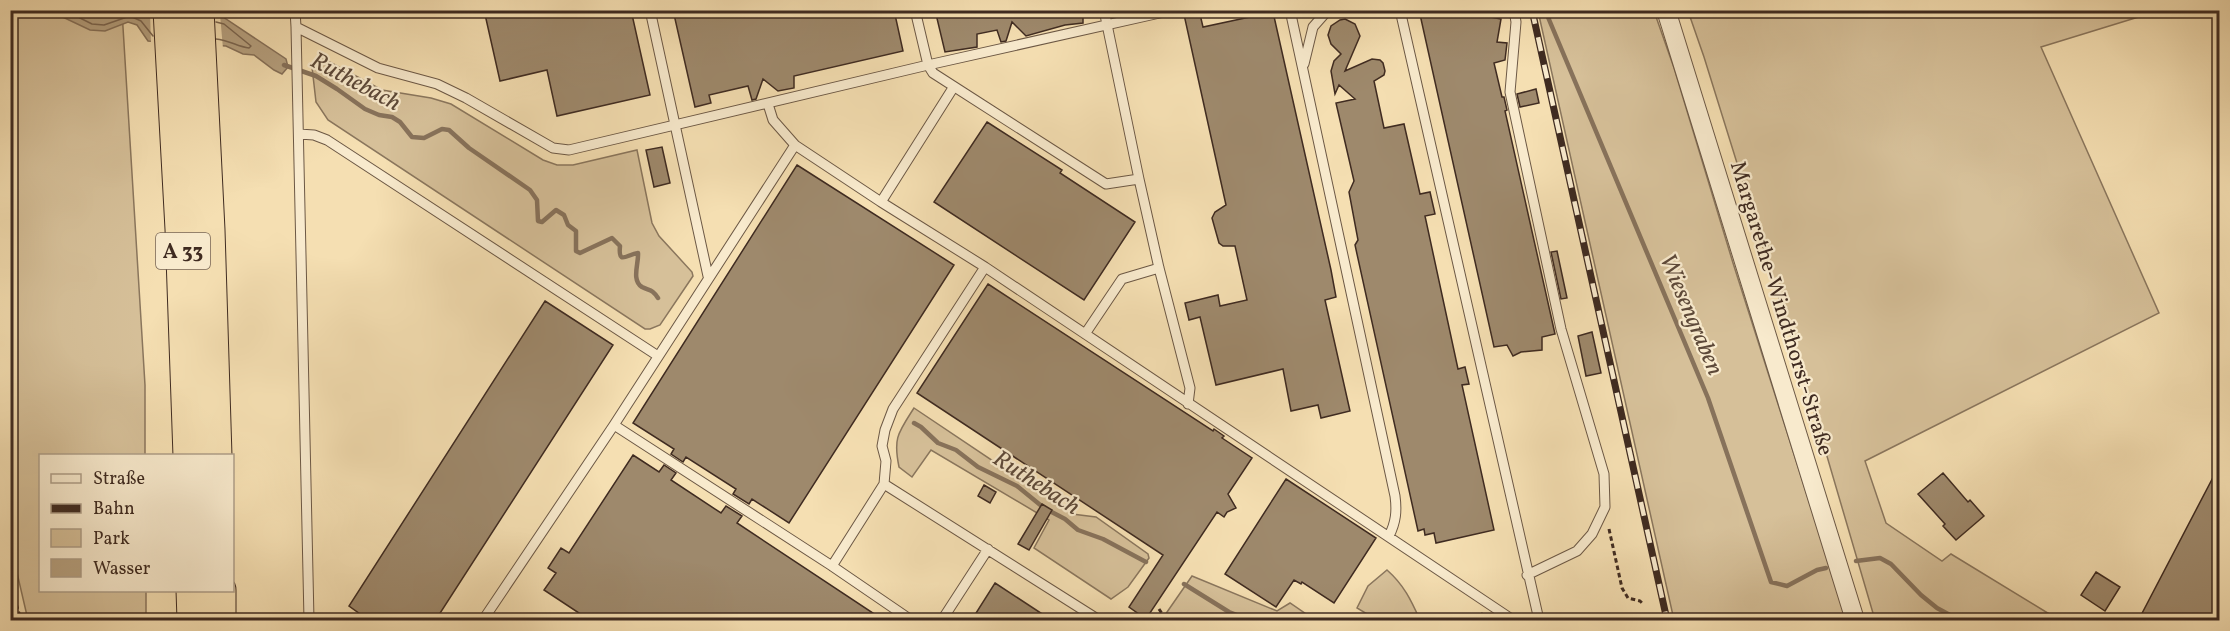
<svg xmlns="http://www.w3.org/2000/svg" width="2230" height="631" viewBox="0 0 2230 631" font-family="Vollkorn,serif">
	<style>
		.green { fill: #d6c099; stroke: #8a765d; stroke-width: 1.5 }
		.water { fill: #b7a281; stroke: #87725b; stroke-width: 1.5 }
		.pier { fill: #f5dfb2 }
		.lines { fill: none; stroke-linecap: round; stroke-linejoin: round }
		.shore { stroke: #7b6651; stroke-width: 1.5 }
		.stream { stroke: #87725b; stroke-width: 4.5 }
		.building { fill: #9e896c; stroke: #3f2b21; stroke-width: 1.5 }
		.service-casing { stroke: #6c5845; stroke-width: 11 }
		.minor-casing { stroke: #6c5845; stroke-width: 20 }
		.motorway-casing { stroke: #3f2b21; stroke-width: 35 }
		.path { stroke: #3f2b21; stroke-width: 3; stroke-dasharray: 4.5 3; stroke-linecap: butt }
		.service { stroke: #f8eacd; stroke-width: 9 }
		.minor { stroke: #f8eacd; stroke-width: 18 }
		.motorway { stroke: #f5dfb2; stroke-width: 33 }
		.rail-casing { stroke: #3f2b21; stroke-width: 7 }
		.rail { stroke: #f8eacd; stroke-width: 4.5; stroke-dasharray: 14; stroke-linecap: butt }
		.labels { text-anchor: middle; stroke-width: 4.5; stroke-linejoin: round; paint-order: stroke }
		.shield { fill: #f8eacd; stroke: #766455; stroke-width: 1.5 }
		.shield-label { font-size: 21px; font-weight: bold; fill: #3f2b21 }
		.street-label { font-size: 22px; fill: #3f2b21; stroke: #f8eacd }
		.water-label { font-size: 24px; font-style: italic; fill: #5d4939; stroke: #f8eacd }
	</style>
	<rect width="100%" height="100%" fill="#f5dfb2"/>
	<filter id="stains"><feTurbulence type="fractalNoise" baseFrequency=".00333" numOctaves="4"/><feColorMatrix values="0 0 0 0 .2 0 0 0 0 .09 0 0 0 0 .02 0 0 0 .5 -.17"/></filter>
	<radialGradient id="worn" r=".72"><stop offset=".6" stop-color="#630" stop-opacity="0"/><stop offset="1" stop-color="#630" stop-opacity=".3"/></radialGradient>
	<path class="green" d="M 10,11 L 122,11 L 145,385 L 145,455 L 40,456 L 40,590 L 146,591 L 146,620 L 28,620 L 11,547 Z
		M 1538,11 L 1654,11 L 1674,68 L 1733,263 L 1847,620 L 1674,620 Z
		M 1688,11 L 2158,11 L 2041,47 L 2159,313 L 1865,461 L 1886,523 L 1942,561 L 1951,554 L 2051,615 L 2051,620 L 1875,620 L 1807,388 L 1704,57 Z
		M 321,59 L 326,60 L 382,90 L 431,98 L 451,104 L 543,160 L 557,165 L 573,165 L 637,150 L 652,223 L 659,236 L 692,272 L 693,276 L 660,325 L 650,329 L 645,329 L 328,120 L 316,102 L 312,67 Z
		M 914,408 L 1072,514 L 1096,517 L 1148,554 L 1149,558 L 1128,587 L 1111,599 L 1034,548 L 1049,520 L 931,450 L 912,477 L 899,467 C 893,438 898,433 914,408 Z
		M 1387,570 C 1404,585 1411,600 1420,620 L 1377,620 L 1357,608 L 1368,586 Z
		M 1192,576 L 1277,611 L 1290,603 L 1309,616 L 1310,620 L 1170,620 L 1165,615 Z"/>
	<path class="water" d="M 153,10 L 223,17 L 286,59 L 288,67 L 282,74 L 274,70 L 254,55 L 243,54 L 226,46 L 148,41 L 137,25 L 128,22 L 105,31 L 90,30 L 50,11 Z"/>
	<path class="pier" d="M 186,10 L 220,14 L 223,49 L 151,45 L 150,11 Z"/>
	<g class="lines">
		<path class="shore" d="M 64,10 L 92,24 L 104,25 L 130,16 L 141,21 L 153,36
			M 216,22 L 224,24 L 251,46 L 249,48 C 238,47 229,40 216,39"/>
		<path class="stream" d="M 1545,10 L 1708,398 L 1771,582 L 1787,586 L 1817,570 L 1826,568
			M 284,65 L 316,76 L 337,89 L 365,109 L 379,115 L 392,117 L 400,122 L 412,137 L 424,138 L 442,129 L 449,130 L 469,148 L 530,190 L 537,200 L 538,221 L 542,222 L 556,210 L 564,215 L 568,225 L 576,231 L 576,251 L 580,253 L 612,238 L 620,246 C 618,266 627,254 638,253 C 639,263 631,280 642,287 C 650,291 652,289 658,298
			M 914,423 L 921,427 L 938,443 L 956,450 L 978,467 L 1017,486 L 1044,508 L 1065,519 L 1078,530 L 1103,539 L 1146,562
			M 1856,561 L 1880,558 L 1891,564 L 1921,595 L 1937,608 L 1959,620
			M 1184,584 L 1229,612 L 1250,620"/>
	</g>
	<path class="building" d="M 484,10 L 631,10 L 650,95 L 557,116 L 547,70 L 500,81 Z
		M 673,10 L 894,10 L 903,51 L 794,76 L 794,88 L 778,91 L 763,79 L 756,99 L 752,100 L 748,86 L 709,95 L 711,103 L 695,107 Z
		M 935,10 L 1083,10 L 1083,23 L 1065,25 L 1026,36 L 1012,22 L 1006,41 L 1001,42 L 997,30 L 977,34 L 977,47 L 945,52 Z
		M 1183,10 L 1199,10 L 1203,27 L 1273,12 L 1331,270 L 1336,297 L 1325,300 L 1350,411 L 1321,418 L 1318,405 L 1291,411 L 1283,369 L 1216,385 L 1200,317 L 1189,320 L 1185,303 L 1218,295 L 1220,306 L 1247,300 L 1235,246 L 1223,246 L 1219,243 L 1212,218 L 1215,212 L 1226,205 Z
		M 1419,10 L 1491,10 L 1490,17 L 1501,19 L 1497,42 L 1507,43 L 1505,60 L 1494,63 L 1502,97 L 1504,97 L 1507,110 L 1505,111 L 1555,334 L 1542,337 L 1542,350 L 1521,352 L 1513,356 L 1507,345 L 1494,347 Z
		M 1345,19 L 1355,24 L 1360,36 L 1345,71 L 1372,59 L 1380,60 L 1383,63 L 1385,71 L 1384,75 L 1374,81 L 1384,128 L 1404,124 L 1420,194 L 1430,192 L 1435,214 L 1425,216 L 1458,369 L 1465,367 L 1469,384 L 1462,385 L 1494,530 L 1436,543 L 1434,533 L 1425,535 L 1424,529 L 1418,531 L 1355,245 L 1358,240 L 1349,192 L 1354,181 L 1336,103 L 1355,99 L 1339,85 L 1335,94 L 1331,71 L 1334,61 L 1341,54 L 1331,44 L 1328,35 L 1331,26 L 1340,20 Z
		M 1536,89 L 1539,103 L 1520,107 L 1517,94 Z
		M 987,122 L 1062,170 L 1060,173 L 1135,222 L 1084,300 L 934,202 Z
		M 662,147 L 670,183 L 654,187 L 646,150 Z
		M 797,165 L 954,265 L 789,523 L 752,499 L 749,504 L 733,494 L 736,489 L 686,457 L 683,462 L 671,454 L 674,449 L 633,423 Z
		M 1557,251 L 1567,298 L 1561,299 L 1551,252 Z
		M 988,284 L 1213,431 L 1214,429 L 1224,436 L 1222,438 L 1252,458 L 1228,494 L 1236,508 L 1227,512 L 1224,517 L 1217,512 L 1146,619 L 1129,607 L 1163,555 L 917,393 Z
		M 545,301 L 613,345 L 435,621 L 370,621 L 349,606 Z
		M 1592,332 L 1601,373 L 1586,376 L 1578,336 Z
		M 633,455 L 659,472 L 664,465 L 676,473 L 671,480 L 721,513 L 726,506 L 742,516 L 737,523 L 885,621 L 591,621 L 544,590 L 556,573 L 548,568 L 561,548 L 569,553 Z
		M 2220,464 L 2220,621 L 2138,621 Z
		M 1943,473 L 1968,502 L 1970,500 L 1984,516 L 1956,540 L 1943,526 L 1945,524 L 1918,494 Z
		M 1286,479 L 1376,538 L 1334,603 L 1302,582 L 1301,584 L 1294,580 L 1276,607 L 1225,574 Z
		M 984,485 L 996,492 L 990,503 L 978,496 Z
		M 1042,504 L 1052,510 L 1029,550 L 1018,544 Z
		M 2096,572 L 2120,587 L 2105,611 L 2081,595 Z
		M 995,583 L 1053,621 L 971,621 Z"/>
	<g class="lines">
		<defs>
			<path id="service" d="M 295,10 L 296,27 L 378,68 L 437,84 L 466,98 L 553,148 L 569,150 L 928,65 L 1173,10
				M 650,10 L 708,276
				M 915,10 L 928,65 L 933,73 L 1106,184 L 1139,179 L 1104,10
				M 1290,10 L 1395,496 C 1397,511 1396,522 1389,536
				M 1400,10 L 1539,620
				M 1514,10 L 1516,22 L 1510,92 L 1561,329 L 1604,474 L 1605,507 L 1592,534 L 1577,551 L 1527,575
				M 296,27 L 309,620
				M 1304,64 L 1313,27 L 1328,10
				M 953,88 L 881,202 L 985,267
				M 768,104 L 773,120 L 795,145 L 881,202
				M 299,134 L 314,135 L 327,140 L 658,356
				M 1139,179 L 1159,268 L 1190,388 L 1188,404
				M 1085,334 L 1122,279 L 1159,268
				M 614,425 L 832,566 L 911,620
				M 832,566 L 884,484
				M 483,620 L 614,425 L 795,145
				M 942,620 L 988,549
				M 1099,620 L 884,484 L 886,461 L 882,446 L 885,430 L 893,409 L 985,267 L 1513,620"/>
			<path id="minor" d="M 1666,10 L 1855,620"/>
			<path id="motorway" d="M 170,10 L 182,229 L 190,456
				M 197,10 L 208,230 L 215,456
				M 193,590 L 194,620
				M 219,590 L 219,620"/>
		</defs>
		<use href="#service" class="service-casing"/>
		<use href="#minor" class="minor-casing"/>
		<use href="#motorway" class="motorway-casing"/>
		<path class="path" d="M 1609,529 L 1622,588 L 1628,598 L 1640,601 L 1643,604
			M 10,583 L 21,620
			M 1159,609 L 1166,620
			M 1478,620 L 1483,613"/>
		<use href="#service" class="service"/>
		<use href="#minor" class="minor"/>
		<use href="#motorway" class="motorway"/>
		<defs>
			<path id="rail" d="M 1532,10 L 1667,620"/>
		</defs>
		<use href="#rail" class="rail-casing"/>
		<use href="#rail" class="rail"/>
	</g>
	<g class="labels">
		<rect class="shield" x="156" y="233" width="54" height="36" rx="4.5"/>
		<g class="shield-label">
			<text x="183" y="258">A 33</text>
		</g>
		<g class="street-label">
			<text transform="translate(1783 308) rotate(73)" y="8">Margarethe-Windthorst-Straße</text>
		</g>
		<g class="water-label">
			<text transform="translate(356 81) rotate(28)" y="8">Ruthebach</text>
			<text transform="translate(1692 314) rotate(67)" y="8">Wiesengraben</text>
			<text transform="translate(1037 482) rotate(33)" y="8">Ruthebach</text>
		</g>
	</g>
	<rect width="2230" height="631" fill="none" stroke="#f5dfb2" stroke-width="36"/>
	<rect x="12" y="12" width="2206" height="607" fill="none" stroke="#3f2b21" stroke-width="3"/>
	<rect x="18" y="18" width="2194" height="595" fill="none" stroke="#3f2b21" stroke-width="1.5"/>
	<rect x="39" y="454" width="195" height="138" fill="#f8eacd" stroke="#ae9e88" stroke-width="1.5"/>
	<rect x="51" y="474" width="30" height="9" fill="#f8eacd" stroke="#ae9e88" stroke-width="1.5"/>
	<text x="93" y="484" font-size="18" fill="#3f2b21">Straße</text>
	<rect x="51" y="504" width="30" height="9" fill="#3f2b21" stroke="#ae9e88" stroke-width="1.5"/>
	<text x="93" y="514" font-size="18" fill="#3f2b21">Bahn</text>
	<rect x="51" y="529" width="30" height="18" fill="#d6c099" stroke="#ae9e88" stroke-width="1.5"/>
	<text x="93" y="544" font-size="18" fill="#3f2b21">Park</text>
	<rect x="51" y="559" width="30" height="18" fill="#b7a281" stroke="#ae9e88" stroke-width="1.5"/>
	<text x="93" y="574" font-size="18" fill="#3f2b21">Wasser</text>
	<rect width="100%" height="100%" filter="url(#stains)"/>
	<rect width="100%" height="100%" fill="url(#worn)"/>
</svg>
